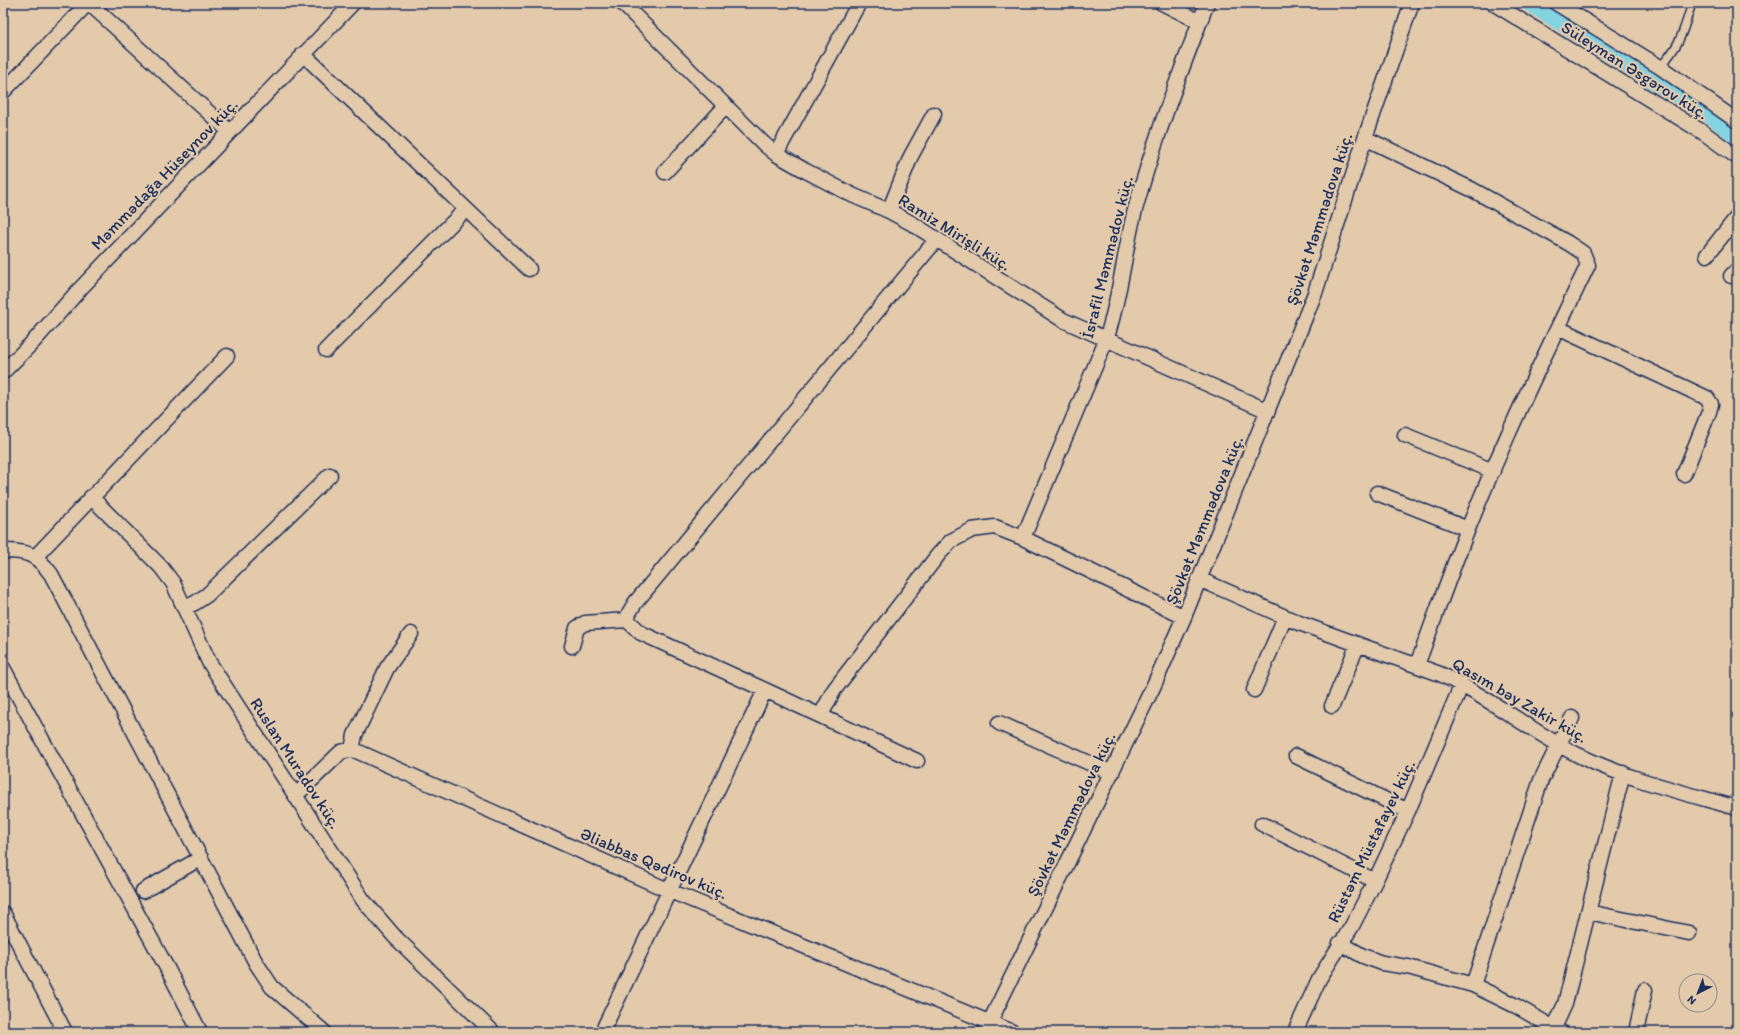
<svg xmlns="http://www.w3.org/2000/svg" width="1740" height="1035" viewBox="0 0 1740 1035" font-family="Itim,sans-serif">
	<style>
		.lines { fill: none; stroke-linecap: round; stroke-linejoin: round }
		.canal { stroke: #84d3e1; stroke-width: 15 }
		.service-casing { stroke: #1b2f5e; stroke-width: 10 }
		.minor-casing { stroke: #1b2f5e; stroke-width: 17 }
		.service { stroke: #e3caab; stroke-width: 7 }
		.minor { stroke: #e3caab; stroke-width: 14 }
		.labels { text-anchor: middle; stroke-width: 4; stroke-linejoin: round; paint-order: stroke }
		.street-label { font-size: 17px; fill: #1b2f5e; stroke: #e3caab }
	</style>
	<rect width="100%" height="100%" fill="#e3caab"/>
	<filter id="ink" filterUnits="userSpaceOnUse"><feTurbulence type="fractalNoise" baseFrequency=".025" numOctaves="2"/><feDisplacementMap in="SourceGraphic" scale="8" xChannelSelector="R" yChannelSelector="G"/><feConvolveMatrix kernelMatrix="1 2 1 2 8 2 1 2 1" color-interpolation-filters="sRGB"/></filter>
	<g filter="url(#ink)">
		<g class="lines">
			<path class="canal" d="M 1528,3 L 1666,90 L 1702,110 L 1737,137"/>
			<defs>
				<path id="service" d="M 1660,67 C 1681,44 1683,32 1692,3"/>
				<path id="minor" d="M 89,3 L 230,132
					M 622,3 L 764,144 L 776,154 L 806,171 L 852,195 L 889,211 L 913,224 L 1063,320 L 1268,411
					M 1162,3 L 1200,22
					M 1493,3 L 1704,133 L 1737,157
					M 1556,3 L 1660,67 L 1737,121
					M 303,54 L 529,269
					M 3,92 L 88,3
					M 1365,138 L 1473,190 L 1568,243 L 1583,253 L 1588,265 C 1546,352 1504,439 1468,529 C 1450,574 1434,620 1417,665
					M 776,154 L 859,3
					M 665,172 L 725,107
					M 889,211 L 911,156 L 934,114
					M 1707,255 L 1737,217
					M 1731,276 L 1737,270
					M 1558,328 L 1707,398 L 1711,404 L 1709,412 L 1684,474
					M 326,350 L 466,209
					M 3,372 L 33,342 L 80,289 L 353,3
					M 1405,435 L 1493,471
					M 1377,493 L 1468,529
					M 91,497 L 161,567 L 173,583 L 209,662 L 363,900 L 395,937 L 493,1032
					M 1023,538 L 1106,340 C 1120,298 1124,253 1135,210 C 1154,139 1181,71 1207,3
					M 3,551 C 28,551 36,554 51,574 L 256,963 L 272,987 L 324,1032
					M 36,556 L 227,356
					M 1199,579 L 1299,623 L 1440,674 C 1490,697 1532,733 1582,757 C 1630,780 1685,793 1737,808
					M 184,608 L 195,603 L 207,595 L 330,475
					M 572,646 L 577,628 L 585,623 L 627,620
					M 3,668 L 167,968 L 200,1032
					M 765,690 L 917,761
					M 1254,690 L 1285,617
					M 1332,706 L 1358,644
					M 821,715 L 834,690 L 938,555 L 951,541 L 972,530 L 995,527 L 1023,538 L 1184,617
					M 999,723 L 1112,773
					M 352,749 L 355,735 L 387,668 L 411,634
					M 1296,756 L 1408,811
					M 296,795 L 341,752 L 352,749 L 670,891 L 1013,1032
					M 1262,824 L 1375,881
					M 143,891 L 201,858
					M 1588,912 L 1689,933
					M 3,913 L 65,1032
					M 1340,943 L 1363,956 L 1382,963 L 1408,967 L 1473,985 L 1516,1006 L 1561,1032
					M 1473,985 L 1541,780 L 1572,718
					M 1554,1028 L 1565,1004 L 1623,773
					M 602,1032 L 765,690 L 641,633 L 627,620 L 629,613 L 635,603 L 937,239
					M 985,1032 L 1154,685 L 1184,617 L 1315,293 L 1365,138 L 1412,3
					M 1295,1032 L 1319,979 L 1352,926 L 1375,881 L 1408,811 L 1462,684
					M 1636,1032 L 1645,990"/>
			</defs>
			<use href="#service" class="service-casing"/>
			<use href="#minor" class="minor-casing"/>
			<use href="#service" class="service"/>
			<use href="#minor" class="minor"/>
		</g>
	</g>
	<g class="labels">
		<g class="street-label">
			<text transform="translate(1635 70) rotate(32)" y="6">Süleyman Əsgərov küç.</text>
			<text transform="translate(164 174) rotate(-46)" y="6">Məmmədağa Hüseynov küç.</text>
			<text transform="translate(1319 219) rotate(-72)" y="6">Şövkət Məmmədova küç.</text>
			<text transform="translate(955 232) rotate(32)" y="6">Ramiz Mirişli küç.</text>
			<text transform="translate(1107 257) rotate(-76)" y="6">İsrafil Məmmədov küç.</text>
			<text transform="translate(1204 520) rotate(-68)" y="6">Şövkət Məmmədova küç.</text>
			<text transform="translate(1520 700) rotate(30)" y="6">Qasım bəy Zakir küç.</text>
			<text transform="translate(296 763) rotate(57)" y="6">Ruslan Muradov küç.</text>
			<text transform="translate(1071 814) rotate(-64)" y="6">Şövkət Məmmədova küç.</text>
			<text transform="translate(1371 841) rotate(-64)" y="6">Rüstəm Müstafayev küç.</text>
			<text transform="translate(654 863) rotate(23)" y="6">Əliabbas Qədirov küç.</text>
		</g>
	</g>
	<rect width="1740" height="1035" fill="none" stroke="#e3caab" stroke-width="16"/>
	<rect x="8" y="8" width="1724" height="1019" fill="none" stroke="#1b2f5e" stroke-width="1.5" filter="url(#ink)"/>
	<g transform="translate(1698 993) rotate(222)"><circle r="19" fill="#e3caab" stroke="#938c8c"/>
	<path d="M0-3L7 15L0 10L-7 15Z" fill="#1b2f5e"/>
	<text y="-6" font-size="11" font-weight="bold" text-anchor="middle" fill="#1b2f5e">N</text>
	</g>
</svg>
